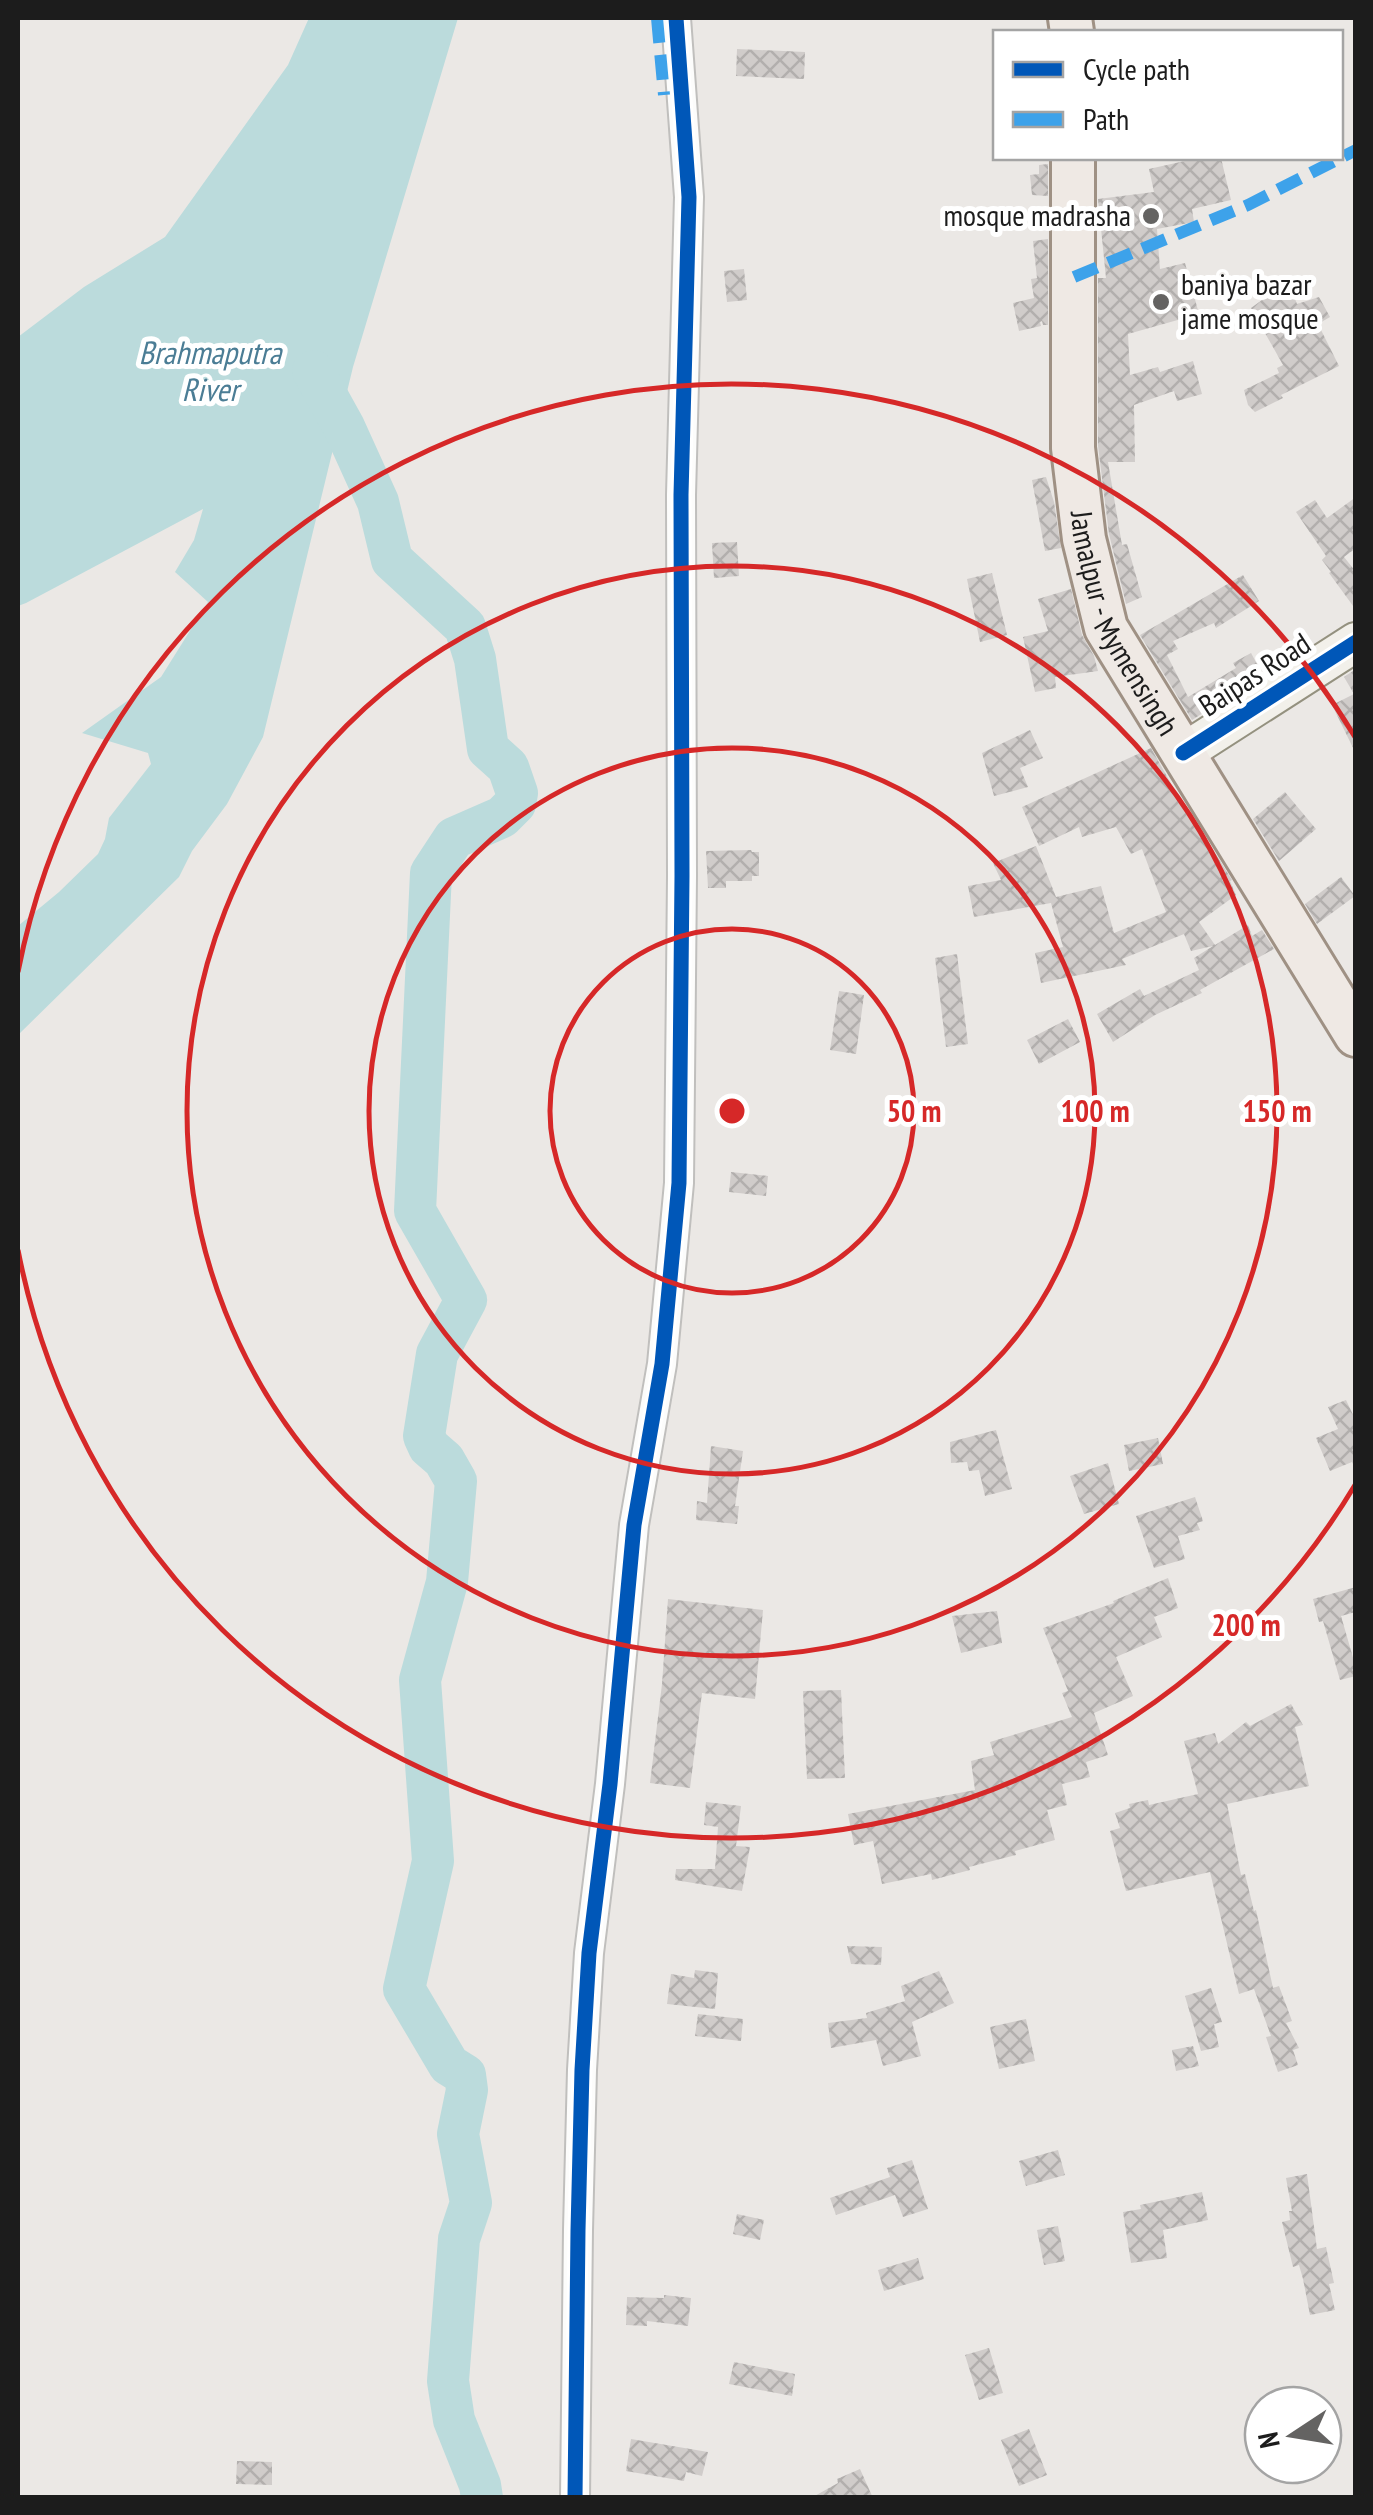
<svg xmlns="http://www.w3.org/2000/svg" width="1373" height="2515" viewBox="0 0 1373 2515" font-family="'PT Sans Narrow',sans-serif">
	<style>
		.water { fill: #bbdbdc }
		.lines { fill: none; stroke-linecap: round; stroke-linejoin: round }
		.river { stroke: #bbdbdc; stroke-width: 42 }
		.building { fill: url(#building-cross-hatch) }
		.street-casing { stroke: #c0bfbd; stroke-width: 32 }
		.secondary-casing { stroke: #94917f; stroke-width: 42 }
		.primary-casing { stroke: #9f9184; stroke-width: 48 }
		.street { stroke: #fcfcfb; stroke-width: 28 }
		.secondary { stroke: #f2f0ea; stroke-width: 38 }
		.primary { stroke: #efe9e4; stroke-width: 42 }
		.quiet { stroke: #3da2ea; stroke-width: 12; stroke-dasharray: 25 12; stroke-linecap: butt }
		.cycleway-casing { stroke: #fff; stroke-width: 21 }
		.cycleway { stroke: #0057b8; stroke-width: 15 }
		.ring { fill: none; stroke: #d62828; stroke-width: 5 }
		.poi-dot { fill: #646362; stroke: #fff; stroke-width: 4 }
		.labels { text-anchor: middle; stroke-width: 10; stroke-linejoin: round; paint-order: stroke }
		.poi-label { font-size: 30px; fill: #1c1c1c; stroke: #fff; text-anchor: end }
		.street-label { font-size: 30px; fill: #1c1c1c; stroke: #fff }
		.water-label { font-size: 32px; font-style: italic; fill: #4b7d95; stroke: #fff }
		.centre { fill: #d62828; stroke: #fff; stroke-width: 5 }
		.ring-label { font-size: 30px; text-anchor: middle; font-weight: bold; fill: #d62828; stroke: #fff; stroke-width: 10; stroke-linejoin: round; paint-order: stroke }
	</style>
	<defs>
		<pattern id="building-cross-hatch" width="8" height="8" patternUnits="userSpaceOnUse" patternTransform="scale(2.5)"><rect width="8" height="8" fill="#d0ccca"/><path d="M0 0l8 8M0 8l8-8" fill="none" stroke="#b2afad"/></pattern>
	</defs>
	<rect width="100%" height="100%" fill="#ebe8e5"/>
	<path class="water" d="M 309,18 L 458,18 L 353,367 L 263,737 L 227,804 L 192,851 L 179,877 L 18,1035 L 18,926 L 59,892 L 98,854 L 105,839 L 109,818 L 151,764 L 148,753 L 82,733 L 161,677 L 208,602 L 175,572 L 194,540 L 203,509 L 26,603 L 18,606 L 18,337 L 84,287 L 165,237 L 288,65 Z"/>
	<g class="lines">
		<path class="river" d="M 313,371 L 344,427 L 378,502 L 392,560 L 465,627 L 475,659 L 488,749 L 508,767 L 517,793 L 515,804 L 502,817 L 454,838 L 431,873 L 415,1211 L 466,1300 L 437,1354 L 424,1436 L 429,1447 L 444,1460 L 456,1481 L 447,1582 L 420,1680 L 433,1861 L 404,1989 L 449,2065 L 465,2075 L 467,2090 L 458,2134 L 471,2203 L 459,2239 L 448,2381 L 454,2420 L 480,2485 L 482,2498"/>
	</g>
	<path class="building" d="M 737,49 L 805,52 L 804,79 L 736,76 Z
		M 1188,158 L 1221,158 L 1231,200 L 1192,209 L 1194,222 L 1157,229 L 1160,269 L 1185,263 L 1199,314 L 1128,334 L 1130,375 L 1158,367 L 1160,372 L 1193,361 L 1202,394 L 1177,401 L 1174,391 L 1134,405 L 1135,462 L 1108,462 L 1122,545 L 1127,544 L 1142,597 L 1126,604 L 1109,534 L 1098,446 L 1098,278 L 1106,278 L 1098,199 L 1154,192 L 1149,169 L 1189,160 Z
		M 1048,164 L 1048,196 L 1032,195 L 1030,175 L 1039,174 L 1039,165 Z
		M 1048,239 L 1048,325 L 1043,325 L 1042,321 L 1040,322 L 1041,326 L 1019,331 L 1013,303 L 1034,298 L 1031,279 L 1037,278 L 1033,241 Z
		M 744,269 L 747,300 L 727,302 L 724,271 Z
		M 1288,281 L 1297,304 L 1319,297 L 1330,317 L 1318,324 L 1339,366 L 1281,395 L 1283,398 L 1255,412 L 1248,405 L 1244,390 L 1279,373 L 1277,368 L 1283,365 L 1251,308 Z
		M 1046,477 L 1054,502 L 1061,548 L 1045,551 L 1032,480 Z
		M 1356,497 L 1356,548 L 1344,557 L 1356,572 L 1356,610 L 1329,573 L 1331,572 L 1322,560 L 1326,556 L 1296,512 L 1315,500 L 1327,518 Z
		M 737,542 L 739,576 L 714,578 L 712,543 Z
		M 992,573 L 1007,635 L 980,642 L 967,579 Z
		M 1243,575 L 1259,601 L 1216,628 L 1214,623 L 1173,641 L 1178,649 L 1167,655 L 1188,697 L 1236,668 L 1233,663 L 1251,653 L 1263,675 L 1192,720 L 1140,635 Z
		M 1071,589 L 1082,635 L 1094,656 L 1098,671 L 1055,677 L 1056,688 L 1035,692 L 1023,637 L 1048,631 L 1038,599 Z
		M 1356,669 L 1356,754 L 1332,705 L 1354,694 L 1344,677 Z
		M 1030,730 L 1043,758 L 1020,768 L 1028,787 L 994,796 L 982,753 Z
		M 1151,748 L 1191,819 L 1193,818 L 1232,880 L 1230,881 L 1236,895 L 1199,922 L 1215,945 L 1248,925 L 1252,936 L 1262,930 L 1274,949 L 1200,990 L 1202,993 L 1155,1015 L 1113,1042 L 1097,1014 L 1140,989 L 1144,996 L 1199,970 L 1194,958 L 1213,946 L 1191,951 L 1184,934 L 1122,959 L 1126,965 L 1041,983 L 1035,953 L 1063,947 L 1051,903 L 974,917 L 968,886 L 1001,880 L 993,863 L 1036,846 L 1056,897 L 1101,886 L 1114,933 L 1166,912 L 1142,849 L 1131,854 L 1116,827 L 1082,837 L 1079,827 L 1039,846 L 1022,807 Z
		M 1285,792 L 1316,829 L 1279,861 L 1253,819 Z
		M 751,850 L 752,852 L 759,852 L 759,876 L 752,876 L 752,881 L 726,881 L 726,888 L 708,888 L 706,851 Z
		M 1341,877 L 1355,896 L 1317,924 L 1305,904 Z
		M 957,954 L 968,1044 L 946,1047 L 935,958 Z
		M 839,991 L 864,995 L 856,1054 L 830,1050 Z
		M 1068,1019 L 1080,1042 L 1039,1064 L 1027,1040 Z
		M 731,1172 L 768,1176 L 766,1196 L 729,1192 Z
		M 1346,1400 L 1356,1421 L 1356,1470 L 1352,1462 L 1330,1471 L 1316,1438 L 1338,1429 L 1328,1407 Z
		M 996,1430 L 1012,1489 L 985,1496 L 979,1470 L 969,1471 L 967,1462 L 951,1463 L 950,1442 Z
		M 1158,1438 L 1163,1464 L 1129,1471 L 1124,1445 Z
		M 711,1446 L 743,1451 L 735,1506 L 739,1506 L 737,1524 L 696,1520 L 697,1501 L 707,1503 Z
		M 1108,1463 L 1119,1504 L 1084,1514 L 1070,1476 Z
		M 1195,1497 L 1203,1521 L 1197,1523 L 1200,1530 L 1178,1536 L 1185,1559 L 1154,1568 L 1136,1516 Z
		M 1168,1578 L 1178,1608 L 1154,1617 L 1162,1637 L 1116,1657 L 1133,1696 L 1094,1713 L 1108,1755 L 1086,1762 L 1090,1777 L 1062,1784 L 1067,1805 L 1047,1810 L 1055,1840 L 1015,1851 L 1016,1855 L 969,1867 L 970,1870 L 932,1880 L 931,1874 L 882,1884 L 873,1841 L 854,1845 L 848,1814 L 975,1790 L 971,1761 L 994,1755 L 990,1742 L 1072,1717 L 1062,1693 L 1068,1691 L 1043,1628 L 1114,1603 L 1113,1601 Z
		M 1356,1587 L 1356,1612 L 1341,1616 L 1356,1668 L 1356,1676 L 1340,1680 L 1323,1621 L 1319,1622 L 1313,1599 Z
		M 668,1599 L 763,1610 L 755,1699 L 702,1693 L 690,1788 L 650,1783 L 662,1684 Z
		M 997,1611 L 1002,1643 L 961,1653 L 952,1616 Z
		M 841,1690 L 845,1778 L 807,1779 L 803,1691 Z
		M 1291,1704 L 1303,1725 L 1295,1727 L 1309,1786 L 1227,1804 L 1241,1875 L 1245,1874 L 1254,1911 L 1256,1910 L 1273,1988 L 1279,1986 L 1292,2021 L 1286,2023 L 1299,2048 L 1293,2050 L 1298,2065 L 1278,2072 L 1266,2037 L 1271,2036 L 1254,1989 L 1239,1994 L 1210,1872 L 1126,1891 L 1110,1831 L 1120,1828 L 1115,1813 L 1130,1808 L 1129,1804 L 1148,1800 L 1149,1805 L 1198,1794 L 1184,1741 L 1215,1733 L 1218,1744 L 1246,1722 L 1250,1726 Z
		M 706,1802 L 741,1806 L 736,1846 L 750,1847 L 742,1891 L 675,1880 L 676,1869 L 715,1869 L 718,1827 L 704,1825 Z
		M 847,1946 L 882,1947 L 881,1965 L 851,1964 Z
		M 695,1970 L 718,1973 L 715,2009 L 667,2004 L 671,1974 L 694,1978 Z
		M 939,1971 L 954,2003 L 912,2022 L 921,2056 L 883,2066 L 876,2040 L 831,2048 L 828,2023 L 867,2018 L 866,2013 L 905,2001 L 901,1986 Z
		M 1211,1988 L 1222,2022 L 1214,2024 L 1219,2047 L 1201,2051 L 1185,1996 Z
		M 698,2014 L 743,2019 L 741,2041 L 695,2036 Z
		M 1026,2019 L 1035,2061 L 999,2069 L 990,2027 Z
		M 1193,2046 L 1199,2066 L 1176,2071 L 1172,2050 Z
		M 1058,2150 L 1065,2175 L 1026,2186 L 1019,2161 Z
		M 912,2160 L 928,2209 L 903,2217 L 895,2195 L 836,2215 L 830,2198 L 890,2177 L 887,2168 Z
		M 1307,2174 L 1317,2249 L 1326,2247 L 1334,2283 L 1329,2284 L 1335,2310 L 1310,2315 L 1303,2279 L 1299,2265 L 1293,2267 L 1282,2222 L 1290,2220 L 1289,2211 L 1292,2211 L 1286,2178 Z
		M 1202,2192 L 1208,2220 L 1163,2230 L 1167,2258 L 1131,2263 L 1123,2212 L 1141,2209 L 1140,2205 Z
		M 737,2214 L 764,2220 L 760,2240 L 733,2234 Z
		M 1058,2226 L 1065,2261 L 1044,2265 L 1037,2230 Z
		M 918,2258 L 924,2279 L 884,2291 L 878,2270 Z
		M 664,2295 L 691,2298 L 688,2326 L 647,2321 L 647,2326 L 626,2325 L 627,2297 L 664,2298 Z
		M 989,2348 L 1003,2393 L 979,2400 L 965,2355 Z
		M 734,2362 L 795,2374 L 792,2396 L 729,2384 Z
		M 1029,2429 L 1047,2475 L 1019,2486 L 1001,2440 Z
		M 631,2439 L 708,2452 L 702,2476 L 686,2472 L 684,2481 L 626,2471 Z
		M 237,2461 L 272,2462 L 272,2485 L 236,2484 Z
		M 860,2469 L 873,2498 L 811,2498 L 838,2483 L 837,2479 Z"/>
	<g class="lines">
		<defs>
			<path id="street" d="M 575,2498 L 578,2230 L 582,2070 L 589,1953 L 610,1784 L 634,1525 L 662,1364 L 679,1183 L 682,876 L 681,495 L 689,197 L 676,18"/>
			<path id="secondary" d="M 1183,753 L 1356,642"/>
			<g id="primary">
				<path d="M 1070,18 L 1072,32"/>
				<path id="s1" d="M 1073,158 L 1073,448 L 1084,539 L 1106,628 L 1356,1035"/>
			</g>
		</defs>
		<use href="#street" class="street-casing"/>
		<use href="#secondary" class="secondary-casing"/>
		<use href="#primary" class="primary-casing"/>
		<use href="#street" class="street"/>
		<use href="#secondary" class="secondary"/>
		<use href="#primary" class="primary"/>
		<path class="quiet" d="M 657,18 L 664,95
			M 1074,277 L 1248,205 L 1356,150"/>
		<defs>
			<path id="cycleway" d="M 1183,753 L 1356,642
				M 575,2498 L 578,2230 L 582,2070 L 589,1953 L 610,1784 L 634,1525 L 662,1364 L 679,1183 L 682,876 L 681,495 L 689,197 L 676,18"/>
		</defs>
		<use href="#cycleway" class="cycleway-casing"/>
		<use href="#cycleway" class="cycleway"/>
	</g>
	<g class="ring">
		<circle cx="732" cy="1111" r="182"/>
		<circle cx="732" cy="1111" r="363"/>
		<circle cx="732" cy="1111" r="545"/>
		<path d="M1355 1485A727 727 0 0 1 18 1250M18 972A727 727 0 0 1 1355 737"/>
	</g>
	<g class="poi-dot">
		<circle cx="1151" cy="216" r="10"/>
		<circle cx="1161" cy="302" r="10"/>
	</g>
	<g class="labels">
		<g class="poi-label">
			<text x="1131" y="226">mosque madrasha</text>
			<text x="1181" y="295" text-anchor="start">baniya bazar<tspan x="1181" dy="34">jame mosque</tspan></text>
		</g>
		<g class="street-label">
			<text dy="10" stroke="none"><textPath href="#s1" startOffset="475">Jamalpur - Mymensingh</textPath></text>
			<text transform="translate(1255 675) rotate(-33)" y="10">Baipas Road</text>
		</g>
		<g class="water-label">
			<text x="210" y="364">Brahmaputra<tspan x="210" dy="37">River</tspan></text>
		</g>
	</g>
	<circle cx="732" cy="1111" r="15" class="centre"/>
	<g class="ring-label">
		<text x="914" y="1122">50 m</text>
		<text x="1095" y="1122">100 m</text>
		<text x="1277" y="1122">150 m</text>
		<text x="1246" y="1636">200 m</text>
	</g>
	<rect width="1373" height="2515" fill="none" stroke="#1c1c1c" stroke-width="40"/>
	<rect x="993" y="30" width="350" height="130" fill="#ffffff" stroke="#a4a4a4" stroke-width="2.5"/>
	<rect x="1013" y="62" width="50" height="15" fill="#0057b8" stroke="#a4a4a4" stroke-width="2.5"/>
	<text x="1083" y="80" font-size="30" fill="#1c1c1c">Cycle path</text>
	<rect x="1013" y="112" width="50" height="15" fill="#3da2ea" stroke="#a4a4a4" stroke-width="2.5"/>
	<text x="1083" y="130" font-size="30" fill="#1c1c1c">Path</text>
	<g transform="translate(1293 2435) rotate(258)"><circle r="48" fill="#ffffff" stroke="#a4a4a4" stroke-width="2.5"/>
	<path d="M0-8L18 38L0 25L-18 38Z" fill="#646362"/>
	<text y="-15" font-size="28" font-weight="bold" text-anchor="middle" fill="#1c1c1c">N</text>
	</g>
</svg>
